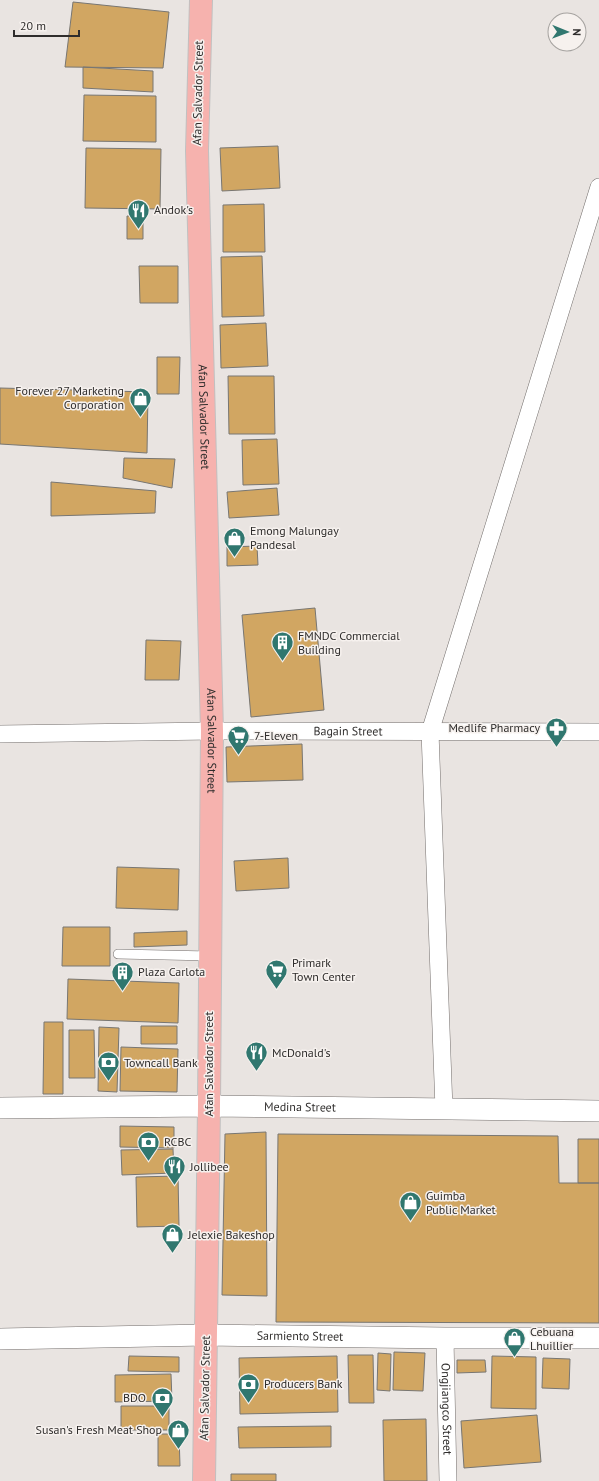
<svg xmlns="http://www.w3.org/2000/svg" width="599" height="1481" viewBox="0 0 599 1481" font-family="'PT Sans',sans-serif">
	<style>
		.building { fill: #d1a662; stroke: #787672 }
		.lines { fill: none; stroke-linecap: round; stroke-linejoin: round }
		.service-casing { stroke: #746f6d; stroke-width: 10 }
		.minor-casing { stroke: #746f6d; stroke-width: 18 }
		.tertiary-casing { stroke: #746f6d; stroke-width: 22 }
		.primary-casing { stroke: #c1c0c0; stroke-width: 24 }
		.service { stroke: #fff; stroke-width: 9 }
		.minor { stroke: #fff; stroke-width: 17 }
		.tertiary { stroke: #fff; stroke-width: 21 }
		.primary { stroke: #f6b2ae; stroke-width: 22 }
		.labels { text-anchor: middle; stroke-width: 3; stroke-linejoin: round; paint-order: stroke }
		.street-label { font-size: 12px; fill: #2f2d2c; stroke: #f6f1ee }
		.poi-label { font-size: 12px; fill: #2f2d2c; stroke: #f6f1ee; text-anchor: start }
	</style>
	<rect width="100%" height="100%" fill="#e9e4e1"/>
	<path class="building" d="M 73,2 L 169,12 L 163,68 L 65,67 Z
		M 83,67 L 153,71 L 153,92 L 83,88 Z
		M 84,95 L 156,96 L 156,142 L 83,141 Z
		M 278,146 L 280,188 L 222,191 L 220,148 Z
		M 86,148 L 161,149 L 160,209 L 85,208 Z
		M 264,204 L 265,252 L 223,252 L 223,205 Z
		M 127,216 L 143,216 L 143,239 L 127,239 Z
		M 262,256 L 264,316 L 222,317 L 221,257 Z
		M 139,266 L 178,266 L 178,303 L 140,303 Z
		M 266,323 L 268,366 L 221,368 L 220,325 Z
		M 157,357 L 180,357 L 179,394 L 157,394 Z
		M 228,376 L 274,376 L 275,434 L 229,434 Z
		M 0,388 L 148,392 L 147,453 L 0,444 Z
		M 277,439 L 279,484 L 243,485 L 242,440 Z
		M 124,458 L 175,459 L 172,488 L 123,478 Z
		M 51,482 L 156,491 L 155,513 L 51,516 Z
		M 277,488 L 279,515 L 229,518 L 227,492 Z
		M 257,546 L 258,565 L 227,566 L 227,547 Z
		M 315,608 L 324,710 L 251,717 L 242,615 Z
		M 146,640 L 181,641 L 179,680 L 145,680 Z
		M 302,744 L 303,780 L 227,782 L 226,747 Z
		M 288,858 L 289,888 L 236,891 L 234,861 Z
		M 117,867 L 179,869 L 178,910 L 116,908 Z
		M 63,927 L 110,927 L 110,966 L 62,966 Z
		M 187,931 L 187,945 L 134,947 L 134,933 Z
		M 68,979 L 179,983 L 178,1023 L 67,1019 Z
		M 44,1022 L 63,1022 L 63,1094 L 43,1094 Z
		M 141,1026 L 177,1026 L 177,1044 L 141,1044 Z
		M 99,1027 L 119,1028 L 117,1092 L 98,1091 Z
		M 69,1030 L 94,1030 L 95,1078 L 69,1078 Z
		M 121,1047 L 178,1049 L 177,1092 L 120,1091 Z
		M 120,1126 L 174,1127 L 174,1148 L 120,1147 Z
		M 266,1132 L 267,1296 L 222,1295 L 225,1134 Z
		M 278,1134 L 558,1136 L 559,1183 L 599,1183 L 599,1323 L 276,1322 Z
		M 578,1139 L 599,1139 L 599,1183 L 578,1183 Z
		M 173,1149 L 174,1173 L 122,1175 L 121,1150 Z
		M 178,1176 L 179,1226 L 137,1227 L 136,1177 Z
		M 394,1352 L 425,1353 L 423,1391 L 393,1390 Z
		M 378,1353 L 391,1354 L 390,1391 L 377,1390 Z
		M 348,1355 L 373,1355 L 374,1403 L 349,1403 Z
		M 129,1356 L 179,1357 L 179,1372 L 128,1371 Z
		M 337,1356 L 338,1412 L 240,1414 L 239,1358 Z
		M 492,1356 L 536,1357 L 536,1409 L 491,1408 Z
		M 543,1358 L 570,1359 L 569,1389 L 542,1388 Z
		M 457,1360 L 485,1360 L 486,1372 L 457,1373 Z
		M 171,1374 L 172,1401 L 115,1402 L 115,1375 Z
		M 121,1406 L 169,1406 L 169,1430 L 121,1430 Z
		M 537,1415 L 541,1462 L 464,1468 L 461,1421 Z
		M 426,1419 L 427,1481 L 384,1481 L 383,1420 Z
		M 331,1426 L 331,1447 L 239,1448 L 238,1427 Z
		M 158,1434 L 179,1434 L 180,1466 L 158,1466 Z
		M 231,1474 L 276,1474 L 276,1481 L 231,1481 Z"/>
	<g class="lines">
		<defs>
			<path id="service" d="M 118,954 L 210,956"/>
			<g id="minor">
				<path id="s1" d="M 0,734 L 212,731 L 599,732"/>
				<path d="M 444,1109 L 430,732 L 599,187"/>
				<path id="s2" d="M 445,1338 L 448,1481"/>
			</g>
			<g id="tertiary">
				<path id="s3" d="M 0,1108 L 209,1106 L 599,1111"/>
				<path id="s4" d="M 0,1339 L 206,1335 L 445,1338 L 599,1338"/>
			</g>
			<g id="primary">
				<path id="s5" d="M 201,0 L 197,151 L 212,731 L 209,1106 L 204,1481"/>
			</g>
		</defs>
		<use href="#service" class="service-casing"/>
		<use href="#minor" class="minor-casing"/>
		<use href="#tertiary" class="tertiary-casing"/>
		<use href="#primary" class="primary-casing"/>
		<use href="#service" class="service"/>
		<use href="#minor" class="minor"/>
		<use href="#tertiary" class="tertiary"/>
		<use href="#primary" class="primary"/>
	</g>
	<defs>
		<symbol id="restaurant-pin" viewBox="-11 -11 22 30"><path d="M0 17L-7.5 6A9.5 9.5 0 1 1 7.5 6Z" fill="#30776f" stroke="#f6f1ee"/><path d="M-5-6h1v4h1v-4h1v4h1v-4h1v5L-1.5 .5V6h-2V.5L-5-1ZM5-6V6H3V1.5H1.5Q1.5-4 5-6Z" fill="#fff"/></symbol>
		<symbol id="shop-pin" viewBox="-11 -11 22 30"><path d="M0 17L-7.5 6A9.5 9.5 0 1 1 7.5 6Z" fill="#30776f" stroke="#f6f1ee"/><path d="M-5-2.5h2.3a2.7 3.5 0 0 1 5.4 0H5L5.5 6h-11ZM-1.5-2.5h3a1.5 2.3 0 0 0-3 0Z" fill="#fff"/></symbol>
		<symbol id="building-pin" viewBox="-11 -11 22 30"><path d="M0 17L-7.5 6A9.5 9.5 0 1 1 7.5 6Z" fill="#30776f" stroke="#f6f1ee"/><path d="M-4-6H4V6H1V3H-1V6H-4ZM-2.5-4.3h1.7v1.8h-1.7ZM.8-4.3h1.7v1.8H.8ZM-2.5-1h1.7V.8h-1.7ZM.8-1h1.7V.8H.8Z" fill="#fff"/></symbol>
		<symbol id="pharmacy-pin" viewBox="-11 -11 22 30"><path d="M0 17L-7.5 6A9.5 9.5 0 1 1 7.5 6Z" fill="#30776f" stroke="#f6f1ee"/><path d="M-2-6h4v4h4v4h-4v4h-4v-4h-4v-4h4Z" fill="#fff"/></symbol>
		<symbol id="supermarket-pin" viewBox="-11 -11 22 30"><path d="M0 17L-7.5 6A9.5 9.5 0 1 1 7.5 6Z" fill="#30776f" stroke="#f6f1ee"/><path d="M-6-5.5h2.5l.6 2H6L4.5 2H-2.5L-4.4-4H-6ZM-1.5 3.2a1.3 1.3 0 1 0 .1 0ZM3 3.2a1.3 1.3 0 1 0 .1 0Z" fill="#fff"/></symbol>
		<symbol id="bank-pin" viewBox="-11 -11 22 30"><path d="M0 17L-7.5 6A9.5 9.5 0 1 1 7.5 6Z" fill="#30776f" stroke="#f6f1ee"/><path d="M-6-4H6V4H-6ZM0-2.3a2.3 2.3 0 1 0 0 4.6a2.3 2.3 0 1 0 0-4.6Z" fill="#fff"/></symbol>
	</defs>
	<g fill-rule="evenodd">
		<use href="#restaurant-pin" x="126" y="198" width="25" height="34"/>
		<use href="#shop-pin" x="128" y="386" width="25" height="34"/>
		<use href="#shop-pin" x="222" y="526" width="25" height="34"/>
		<use href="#building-pin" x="270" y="630" width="25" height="34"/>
		<use href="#pharmacy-pin" x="544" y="716" width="25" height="34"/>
		<use href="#supermarket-pin" x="226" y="724" width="25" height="34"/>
		<use href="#supermarket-pin" x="264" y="958" width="25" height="34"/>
		<use href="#building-pin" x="110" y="960" width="25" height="34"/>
		<use href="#restaurant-pin" x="244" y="1040" width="25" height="34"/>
		<use href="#bank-pin" x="96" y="1050" width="25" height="34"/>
		<use href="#bank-pin" x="136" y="1130" width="25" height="34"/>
		<use href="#restaurant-pin" x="162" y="1154" width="25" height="34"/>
		<use href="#shop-pin" x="398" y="1190" width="25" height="34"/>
		<use href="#shop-pin" x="160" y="1222" width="25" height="34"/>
		<use href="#shop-pin" x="502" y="1326" width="25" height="34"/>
		<use href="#bank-pin" x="236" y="1372" width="25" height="34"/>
		<use href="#bank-pin" x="150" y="1386" width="25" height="34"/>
		<use href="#shop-pin" x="166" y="1418" width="25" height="34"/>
	</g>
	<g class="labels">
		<g class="street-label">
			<text transform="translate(198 93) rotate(-89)" y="4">Afan Salvador Street</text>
			<text dy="4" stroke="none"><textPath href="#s5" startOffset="417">Afan Salvador Street</textPath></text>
			<text dy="4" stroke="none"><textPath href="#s1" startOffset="348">Bagain Street</textPath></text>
			<text dy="4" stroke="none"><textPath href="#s5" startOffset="741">Afan Salvador Street</textPath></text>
			<text transform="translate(209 1064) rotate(-90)" y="4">Afan Salvador Street</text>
			<text dy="4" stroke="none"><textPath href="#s3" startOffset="300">Medina Street</textPath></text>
			<text dy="4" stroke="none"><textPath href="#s4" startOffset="300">Sarmiento Street</textPath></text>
			<text transform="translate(205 1388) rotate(-89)" y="4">Afan Salvador Street</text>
			<text dy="4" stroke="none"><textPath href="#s2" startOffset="71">Ongjiangco Street</textPath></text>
		</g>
		<g class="poi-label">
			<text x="154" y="214">Andok's</text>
			<text x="124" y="395" text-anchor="end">Forever 27 Marketing<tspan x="124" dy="14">Corporation</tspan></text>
			<text x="250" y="535">Emong Malungay<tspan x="250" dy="14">Pandesal</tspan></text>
			<text x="298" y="640">FMNDC Commercial<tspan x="298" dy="14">Building</tspan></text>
			<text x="540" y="732" text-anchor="end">Medlife Pharmacy</text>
			<text x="254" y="740">7-Eleven</text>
			<text x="292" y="967">Primark<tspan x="292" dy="14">Town Center</tspan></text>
			<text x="138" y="976">Plaza Carlota</text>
			<text x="272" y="1057">McDonald's</text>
			<text x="124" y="1067">Towncall Bank</text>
			<text x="164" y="1146">RCBC</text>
			<text x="190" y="1171">Jollibee</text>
			<text x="426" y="1200">Guimba<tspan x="426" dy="14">Public Market</tspan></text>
			<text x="188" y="1239">Jelexie Bakeshop</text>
			<text x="530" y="1336">Cebuana<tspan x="530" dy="14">Lhuillier</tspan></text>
			<text x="264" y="1388">Producers Bank</text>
			<text x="146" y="1402" text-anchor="end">BDO</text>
			<text x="162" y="1434" text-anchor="end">Susan's Fresh Meat Shop</text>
		</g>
	</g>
	<g transform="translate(567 32) rotate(91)"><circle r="19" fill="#f6f1ee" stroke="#a6a3a0"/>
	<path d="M0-3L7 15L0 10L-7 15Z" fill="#30776f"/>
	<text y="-6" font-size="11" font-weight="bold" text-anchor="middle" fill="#2f2d2c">N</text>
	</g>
	<path d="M14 30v6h65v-6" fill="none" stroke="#2f2d2c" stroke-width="2"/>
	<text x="20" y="30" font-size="12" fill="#2f2d2c" stroke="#f6f1ee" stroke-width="3" paint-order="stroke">20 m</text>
</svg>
